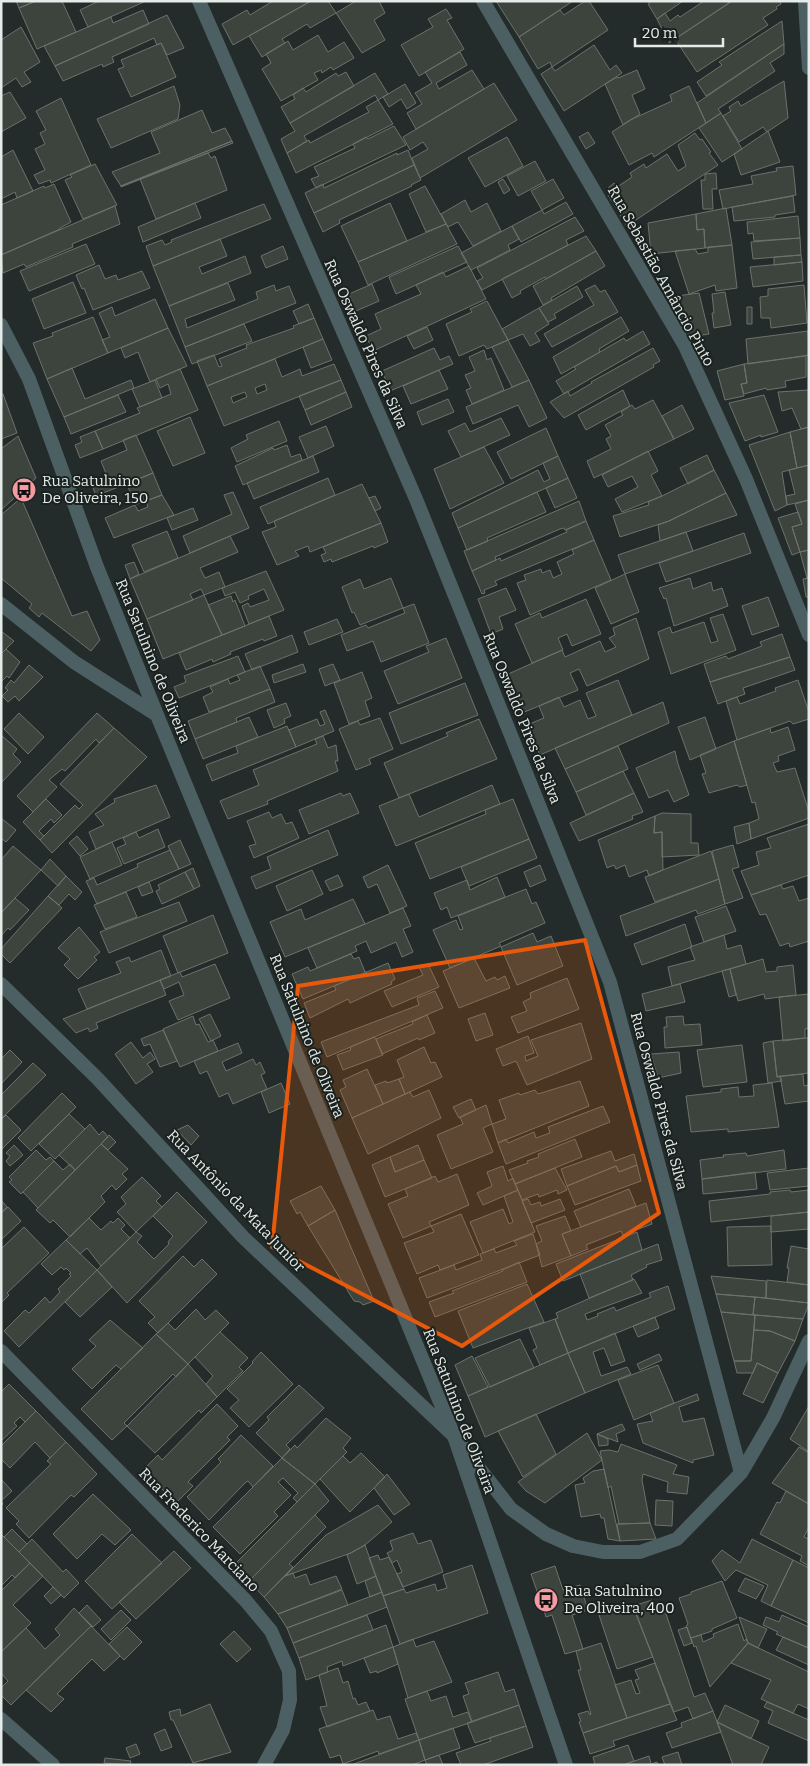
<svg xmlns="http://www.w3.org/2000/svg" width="810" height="1766" viewBox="0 0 810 1766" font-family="Bitter,serif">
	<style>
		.building { fill: #3d433d; stroke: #6c726c; fill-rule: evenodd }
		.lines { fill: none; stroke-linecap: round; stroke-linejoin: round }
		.minor { stroke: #4c6064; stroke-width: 14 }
		.marked { fill: #e8590c; fill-opacity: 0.2; stroke: #e8590c; stroke-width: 4; stroke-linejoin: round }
		.labels { text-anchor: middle; stroke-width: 4; stroke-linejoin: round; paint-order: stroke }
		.street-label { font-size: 15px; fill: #e5ebe9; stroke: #1a2220 }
		.poi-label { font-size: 15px; fill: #e5ebe9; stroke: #1a2220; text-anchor: start }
	</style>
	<rect width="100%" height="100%" fill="#232c2a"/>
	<path class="building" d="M 16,1 L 36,1 L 19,8 Z
		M 36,1 L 62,1 L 76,32 L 37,49 L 19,8 Z
		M 99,1 L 146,1 L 88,27 L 80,10 Z
		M 273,1 L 311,1 L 233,45 L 222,24 L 247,10 L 250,15 Z
		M 311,1 L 328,1 L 336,13 L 310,28 L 307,24 L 282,39 L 285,43 L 262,57 L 249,36 Z
		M 356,1 L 379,1 L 385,13 L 374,20 L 385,40 L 362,53 L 336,13 Z
		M 496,1 L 573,1 L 519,37 Z
		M 585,1 L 589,1 L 608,30 L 552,67 L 550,62 L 538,69 L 519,37 L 560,10 L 564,15 Z
		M 652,1 L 683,1 L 657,19 L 648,4 Z
		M 704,1 L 727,1 L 729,3 L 669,43 L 657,19 L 665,13 L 670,21 L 678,15 L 680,17 Z
		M 732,1 L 780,1 L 781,4 L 776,7 L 777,9 L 763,18 L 768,25 L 697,72 L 675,39 Z
		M 446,9 L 452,18 L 447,20 L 464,49 L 419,76 L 401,45 L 433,27 L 428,19 Z
		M 143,10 L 149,24 L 55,66 L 44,46 L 111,17 L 113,23 Z
		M 167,15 L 184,48 L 167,55 L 161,43 L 157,45 L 154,38 L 112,57 L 114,62 L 103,67 L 102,64 L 63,81 L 55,66 Z
		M 782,21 L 784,44 L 706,96 L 697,82 L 722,65 L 719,62 Z
		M 21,27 L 40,62 L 24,72 L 31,82 L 22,87 L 16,78 L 1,88 L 1,40 Z
		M 318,35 L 328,52 L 344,42 L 354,58 L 333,70 L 331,67 L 322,73 L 321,70 L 314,73 L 318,80 L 281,101 L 262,69 L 271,63 L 266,54 L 288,41 L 293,50 Z
		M 161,43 L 176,77 L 131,97 L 118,69 L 124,67 L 121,60 Z
		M 784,44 L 784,54 L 770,63 L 775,71 L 718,109 L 721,113 L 706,123 L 697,103 Z
		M 594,45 L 610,70 L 616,65 L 622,73 L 564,111 L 541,74 L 552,67 L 555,71 Z
		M 460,52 L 467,65 L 436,83 L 439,89 L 472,70 L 484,89 L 416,129 L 407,113 L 422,104 L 415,93 L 432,83 L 425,72 Z
		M 637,70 L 645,89 L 632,95 L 640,114 L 623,125 L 605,84 L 617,77 L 618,78 Z
		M 346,72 L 354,86 L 290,123 L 281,107 L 295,99 L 293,95 L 303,88 L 306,92 L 336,73 L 338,76 Z
		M 375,73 L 388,94 L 378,100 L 375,95 L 304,136 L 307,141 L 287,153 L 281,139 L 295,131 L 290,123 Z
		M 784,81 L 788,118 L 767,132 L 763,127 L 739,142 L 723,116 L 731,111 L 729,107 L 738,101 L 741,106 Z
		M 494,83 L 517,120 L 420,178 L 412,158 L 428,149 L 423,142 L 410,150 L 403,137 Z
		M 405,84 L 416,103 L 407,109 L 401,99 L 389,107 L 383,97 Z
		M 174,86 L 180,105 L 178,119 L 111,148 L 97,119 Z
		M 689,86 L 706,123 L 654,157 L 652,153 L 629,165 L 612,132 L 630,120 L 672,101 L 670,95 Z
		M 10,92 L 26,118 L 1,132 L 1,96 Z
		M 61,98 L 91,165 L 51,183 L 50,180 L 39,184 L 34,175 L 45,170 L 35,149 L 45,144 L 40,133 L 46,130 L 36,111 Z
		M 378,100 L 393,124 L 296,173 L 287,153 L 309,140 L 310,143 L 369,112 L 366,107 Z
		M 202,110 L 212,133 L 225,128 L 232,141 L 121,186 L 112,172 L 160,153 L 151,132 Z
		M 721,113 L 742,149 L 722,162 L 699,128 Z
		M 394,126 L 406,145 L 316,188 L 311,179 L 319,176 L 314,167 L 355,148 L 353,144 L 366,137 L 368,139 Z
		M 768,131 L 780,162 L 741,175 L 734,154 Z
		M 588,132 L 595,143 L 586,149 L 579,137 Z
		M 695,133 L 700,140 L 702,139 L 711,152 L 709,153 L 718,165 L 627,226 L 608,195 L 610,193 L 608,188 L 614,183 L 617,187 L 632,177 L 630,173 L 644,164 L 646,168 L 667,154 L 678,171 L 686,166 L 678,145 Z
		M 507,137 L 523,166 L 485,187 L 468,158 Z
		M 232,141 L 233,143 L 121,187 L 121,186 Z
		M 13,150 L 33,191 L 17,198 L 15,192 L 1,199 L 1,157 Z
		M 408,150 L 414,165 L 314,213 L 305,193 L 323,184 L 324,188 L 397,153 L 397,155 Z
		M 208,153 L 211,158 L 215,156 L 227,190 L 156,219 L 140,179 Z
		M 535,161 L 546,181 L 518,196 L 507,176 Z
		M 95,164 L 117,205 L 83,219 L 65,180 L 72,177 L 70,175 Z
		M 414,165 L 421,180 L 411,185 L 412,186 L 339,220 L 340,223 L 323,232 L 314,213 Z
		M 793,166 L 796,195 L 723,209 L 719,190 L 753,184 L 751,176 L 777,171 L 776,168 Z
		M 716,173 L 717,189 L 712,189 L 713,209 L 703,209 L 701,180 L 705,180 L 705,174 Z
		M 503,179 L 510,190 L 504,194 L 498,182 Z
		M 553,179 L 564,198 L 542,210 L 531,191 Z
		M 54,184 L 71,222 L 60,228 L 60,229 L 1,255 L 1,205 L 44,186 L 45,188 Z
		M 425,186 L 446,224 L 426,232 L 409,194 Z
		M 793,196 L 795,212 L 775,215 L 775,217 L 734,221 L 732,207 Z
		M 465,200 L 471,212 L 487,203 L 501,231 L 473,246 L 458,222 L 448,227 L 441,214 Z
		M 566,202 L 573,214 L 521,242 L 512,226 L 542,210 L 544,214 Z
		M 195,203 L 201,218 L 143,242 L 138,227 Z
		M 390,203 L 407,241 L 358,262 L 341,226 Z
		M 264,204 L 271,219 L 153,266 L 146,246 L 162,240 L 165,245 L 172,242 L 171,240 Z
		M 115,206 L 120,224 L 72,244 L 73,247 L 26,267 L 24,264 L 3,273 L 1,255 Z
		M 726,208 L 732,245 L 705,248 L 704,229 L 697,230 L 696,214 Z
		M 696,214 L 697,230 L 704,229 L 705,248 L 651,254 L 648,223 Z
		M 798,216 L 800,238 L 754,241 L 753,233 L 748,234 L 747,222 Z
		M 575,217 L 584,231 L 566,240 L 568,245 L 482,290 L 477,281 L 483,278 L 477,268 Z
		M 446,224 L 457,244 L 368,285 L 358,262 Z
		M 512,226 L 519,239 L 508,245 L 510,250 L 471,270 L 461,253 Z
		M 586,236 L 596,251 L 546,279 L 545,277 L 520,291 L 521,293 L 512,298 L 502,279 Z
		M 800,238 L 801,255 L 753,259 L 751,242 Z
		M 220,239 L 227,256 L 199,267 L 202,274 L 245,256 L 251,273 L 169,306 L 153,266 Z
		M 86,244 L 95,264 L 29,291 L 20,271 Z
		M 732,245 L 737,288 L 716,291 L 715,285 L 689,294 L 675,251 L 695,249 L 698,254 L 708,252 L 708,247 Z
		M 283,246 L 288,259 L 266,268 L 261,256 Z
		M 458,246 L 467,262 L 396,294 L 389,277 Z
		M 596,251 L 605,266 L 551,298 L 552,300 L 543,305 L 533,286 Z
		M 801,255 L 802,262 L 774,265 L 774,257 Z
		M 802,262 L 803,281 L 753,287 L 750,267 Z
		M 99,265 L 105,279 L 116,275 L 118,280 L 142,271 L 150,288 L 93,310 L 84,288 L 82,289 L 76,275 Z
		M 469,266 L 486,299 L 373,351 L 366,336 L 381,329 L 375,314 L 421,294 L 416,285 L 443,272 L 446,277 Z
		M 73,282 L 86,313 L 44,329 L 32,299 Z
		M 228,283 L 235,300 L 185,319 L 187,328 L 258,299 L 256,292 L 274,285 L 276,291 L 289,286 L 296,303 L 185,347 L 169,306 Z
		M 372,284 L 379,301 L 356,311 L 349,294 Z
		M 595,285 L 600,292 L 605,290 L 618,312 L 552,347 L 544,334 L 594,305 L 585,290 Z
		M 804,285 L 807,323 L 771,328 L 770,318 L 761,318 L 760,297 L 768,296 L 768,289 Z
		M 577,286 L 583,297 L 554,314 L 556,318 L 548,322 L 539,308 Z
		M 725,292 L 731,325 L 714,328 L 712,313 L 714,313 L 712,294 Z
		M 699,293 L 709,334 L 690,337 L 669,297 Z
		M 155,299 L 168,328 L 108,353 L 102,340 L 110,337 L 99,313 L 112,307 L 115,316 Z
		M 487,301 L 508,340 L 487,349 L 484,345 L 459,356 L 446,324 L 472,312 L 470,309 Z
		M 308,304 L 314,318 L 299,324 L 293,311 Z
		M 747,307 L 752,307 L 752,324 L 747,324 Z
		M 539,308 L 549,324 L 535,333 L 540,341 L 530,346 L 523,334 L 508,340 L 502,329 Z
		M 93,317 L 108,353 L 47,379 L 33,343 L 53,336 L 52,333 Z
		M 621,317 L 629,331 L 599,349 L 600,352 L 561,374 L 553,357 Z
		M 314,318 L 323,339 L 207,386 L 197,361 L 214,355 L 219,367 L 222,366 L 219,359 L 247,348 L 246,345 L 294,328 L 293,326 Z
		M 244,324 L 252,341 L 192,364 L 185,347 Z
		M 427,327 L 433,340 L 414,349 L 407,336 Z
		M 168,328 L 187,366 L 150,382 L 138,352 L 125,358 L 121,348 Z
		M 643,331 L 650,344 L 564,394 L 556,381 L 576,369 L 574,367 L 624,338 L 626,341 Z
		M 808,331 L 809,355 L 748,364 L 746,339 Z
		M 323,339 L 332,360 L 311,368 L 303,347 Z
		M 508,340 L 529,380 L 512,387 L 492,347 Z
		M 434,348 L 440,360 L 449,356 L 453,364 L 390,391 L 382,371 Z
		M 653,348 L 660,361 L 653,365 L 654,367 L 564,418 L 550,402 L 568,391 L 570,396 L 592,383 L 591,382 Z
		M 484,350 L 487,360 L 491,358 L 504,390 L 472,404 L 466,390 L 471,388 L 465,375 L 475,371 L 469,357 Z
		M 806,356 L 806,377 L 785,381 L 786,387 L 767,390 L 766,388 L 744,394 L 741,384 L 747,383 L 744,364 Z
		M 275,359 L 282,377 L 300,369 L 302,376 L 334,364 L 341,380 L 224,426 L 207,386 ZM 265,384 L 267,390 L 257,394 L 255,388 ZM 245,392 L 247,397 L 233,403 L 231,397 Z
		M 744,364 L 747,383 L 741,384 L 744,396 L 725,400 L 717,371 Z
		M 72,368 L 85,399 L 131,380 L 134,388 L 64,417 L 47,379 Z
		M 180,369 L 198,410 L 103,449 L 95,431 L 140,413 L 137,408 L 171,394 L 168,384 L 160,388 L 156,379 Z
		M 439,370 L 448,389 L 411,404 L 403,386 Z
		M 155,380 L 162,398 L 140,407 L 132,389 Z
		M 341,380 L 346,392 L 305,410 L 299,396 Z
		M 529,380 L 547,418 L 529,427 L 518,405 L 473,424 L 466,407 Z
		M 623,390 L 630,406 L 586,430 L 578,415 Z
		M 809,390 L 809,427 L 801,429 L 792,408 L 782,411 L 778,392 Z
		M 346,392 L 352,407 L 311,425 L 305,410 Z
		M 3,394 L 17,433 L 1,439 L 1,395 Z
		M 118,395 L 126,412 L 71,434 L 64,417 Z
		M 764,395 L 778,432 L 761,437 L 761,435 L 745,441 L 729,403 Z
		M 448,399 L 454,412 L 422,425 L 417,412 Z
		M 653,400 L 674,439 L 594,478 L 587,461 L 611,449 L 606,439 L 611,436 L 605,425 L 623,415 L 621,412 L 630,406 L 632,405 L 635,409 Z
		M 682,405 L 694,429 L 674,439 L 662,416 Z
		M 190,417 L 205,453 L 173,466 L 157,431 Z
		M 501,418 L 510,435 L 461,457 L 448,431 L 465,423 L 470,432 Z
		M 279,421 L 287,441 L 237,462 L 231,448 L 248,439 L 246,435 Z
		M 326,426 L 334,446 L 308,458 L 299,437 Z
		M 809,427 L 809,465 L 797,468 L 790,432 Z
		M 546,428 L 558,456 L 511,479 L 497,452 Z
		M 95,431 L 103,449 L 80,458 L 75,445 L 82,442 L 80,437 Z
		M 790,432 L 797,468 L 782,472 L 787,505 L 775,511 L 749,445 Z
		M 136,435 L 153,473 L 96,496 L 91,482 L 107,476 L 101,461 L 127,450 L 123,440 Z
		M 18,436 L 36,478 L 1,510 L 1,449 Z
		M 287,445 L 291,457 L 300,454 L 302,460 L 243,485 L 235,466 L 273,448 L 274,450 Z
		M 484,447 L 504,483 L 450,509 L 434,469 Z
		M 648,451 L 658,471 L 651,475 L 662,496 L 622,512 L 615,499 L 638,487 L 632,476 L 608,487 L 602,475 Z
		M 707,455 L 714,470 L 688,484 L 680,468 Z
		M 313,456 L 319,472 L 254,499 L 247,483 Z
		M 558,456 L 568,478 L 458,528 L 452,513 L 538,470 L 544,482 L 550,479 L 543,463 Z
		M 809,465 L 809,500 L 787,505 L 786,496 L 795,494 L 789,470 Z
		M 714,470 L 726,493 L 669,521 L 620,537 L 613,516 L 649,505 L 648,502 L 662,496 Z
		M 153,473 L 162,495 L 135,505 L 127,484 Z
		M 328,478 L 335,495 L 268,524 L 260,507 Z
		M 568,478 L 577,498 L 555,508 L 546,488 Z
		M 362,484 L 381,523 L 310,552 L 308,546 L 295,551 L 299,556 L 277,565 L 262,532 L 276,527 L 274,521 Z
		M 233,492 L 249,528 L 190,553 L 183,536 L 232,514 L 224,495 Z
		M 537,492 L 546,512 L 487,538 L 488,541 L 467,550 L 458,528 Z
		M 726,493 L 737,515 L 660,541 L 658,525 L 669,521 Z
		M 162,495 L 174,515 L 114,538 L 105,518 L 135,505 L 138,511 L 148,507 L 146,501 Z
		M 375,496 L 381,508 L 375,511 L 369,498 Z
		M 21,498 L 72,616 L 87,611 L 100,640 L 91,651 L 42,613 L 39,617 L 29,608 L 32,604 L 1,578 L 1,515 Z
		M 809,500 L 809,550 L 800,552 L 792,527 L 802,524 L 795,504 Z
		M 579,501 L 586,521 L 565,530 L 564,528 L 560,529 L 495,557 L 496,560 L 472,571 L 464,551 Z
		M 193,508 L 198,520 L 172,530 L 167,518 Z
		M 798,512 L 802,524 L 792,527 L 800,552 L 792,555 L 778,518 Z
		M 586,521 L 594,540 L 495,581 L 497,585 L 484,590 L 485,593 L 482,594 L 472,571 L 500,558 L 501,561 L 567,532 L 566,530 Z
		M 381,523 L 388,542 L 374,548 L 373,546 L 332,562 L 331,559 L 324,562 L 321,555 L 326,553 L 323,547 Z
		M 167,531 L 178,558 L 144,572 L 132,545 Z
		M 686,532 L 693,551 L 625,574 L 618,555 Z
		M 744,533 L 751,553 L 666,582 L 659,563 Z
		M 230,536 L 238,552 L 200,568 L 205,578 L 219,572 L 225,587 L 204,595 L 201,589 L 190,594 L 193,600 L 147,619 L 130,579 Z
		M 594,540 L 611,580 L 530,615 L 517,583 L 526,580 L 524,575 L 541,569 L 542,573 L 550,570 L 553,578 L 562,574 L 557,562 L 574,554 L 572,550 Z
		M 809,550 L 809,578 L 807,578 L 800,552 Z
		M 134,562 L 139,574 L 130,579 L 125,565 Z
		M 266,571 L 284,610 L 249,624 L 242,606 L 248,603 L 250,607 L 269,600 L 264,589 L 248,596 L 249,599 L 240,603 L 235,592 L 225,596 L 222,588 Z
		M 625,574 L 639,612 L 611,624 L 595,588 Z
		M 391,578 L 403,608 L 360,625 L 354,612 L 352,613 L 342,587 L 360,579 L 364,589 Z
		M 690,578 L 693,589 L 711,582 L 713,591 L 722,588 L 728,606 L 674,626 L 666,598 L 664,599 L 659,588 Z
		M 809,578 L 809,597 L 806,597 L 803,579 Z
		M 506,588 L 516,610 L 499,617 L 503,629 L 491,634 L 478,599 Z
		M 204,595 L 222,635 L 163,659 L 147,619 Z
		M 231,596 L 233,602 L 235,600 L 245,626 L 222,635 L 208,605 Z
		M 768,597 L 779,626 L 752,635 L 742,606 Z
		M 586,599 L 601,634 L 572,646 L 567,634 L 558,638 L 563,650 L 532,663 L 515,624 L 540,613 L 542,618 Z
		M 414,604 L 429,643 L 381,662 L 373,641 L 347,651 L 341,635 L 366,625 L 368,628 L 405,613 L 403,608 Z
		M 723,614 L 736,650 L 671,674 L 658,632 L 670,627 L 672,633 L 704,622 L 711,643 L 718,641 L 710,618 Z
		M 269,616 L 277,636 L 264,641 L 263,639 L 230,652 L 231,654 L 213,662 L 212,659 L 186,670 L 179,653 Z
		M 636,618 L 649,659 L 587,686 L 579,669 L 570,673 L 578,690 L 522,713 L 506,675 L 562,650 L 565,657 L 600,641 L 605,652 L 616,647 L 609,638 L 615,635 L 613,628 Z
		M 337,619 L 343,632 L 309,645 L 304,632 Z
		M 1,631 L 14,641 L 1,654 Z
		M 782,634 L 790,657 L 710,682 L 704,664 L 726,656 L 728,659 L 762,646 L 760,642 Z
		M 292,635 L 298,652 L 252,670 L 245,654 Z
		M 446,638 L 462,678 L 398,704 L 384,671 L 429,652 L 426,646 Z
		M 6,649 L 20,662 L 9,678 L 7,676 L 1,682 L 1,654 Z
		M 238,656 L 245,672 L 179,698 L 174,687 L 186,682 L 184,676 Z
		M 790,657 L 795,670 L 743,688 L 745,694 L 718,704 L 710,682 Z
		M 303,664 L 306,672 L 274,683 L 272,675 Z
		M 333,664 L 340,680 L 325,686 L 319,669 Z
		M 29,665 L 43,677 L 19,701 L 15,696 L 8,702 L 2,696 L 8,690 L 5,688 L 11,680 L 14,683 Z
		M 260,666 L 270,689 L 209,712 L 203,697 L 213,692 L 210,687 L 228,679 L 230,684 L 240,680 L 237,675 Z
		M 362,672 L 372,698 L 365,701 L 370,716 L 349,724 L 334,683 Z
		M 618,680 L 632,715 L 540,755 L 527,725 L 544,718 L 539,706 L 559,697 L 564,707 L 580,700 L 588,719 L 596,716 L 586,693 Z
		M 798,680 L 809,712 L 809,719 L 793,724 L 790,721 L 737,740 L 726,701 L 737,697 L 740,704 L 776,691 L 775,688 Z
		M 465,683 L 478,715 L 401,744 L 389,713 Z
		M 270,689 L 275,702 L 236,718 L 237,722 L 195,739 L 188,721 Z
		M 663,702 L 669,723 L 565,769 L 555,748 Z
		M 286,703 L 291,716 L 284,719 L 285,723 L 274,728 L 267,710 Z
		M 325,710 L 334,731 L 296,747 L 289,730 L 317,719 L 320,726 L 325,724 L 320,712 Z
		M 19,713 L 44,737 L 28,754 L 4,729 Z
		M 97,713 L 114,728 L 99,743 L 96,739 L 65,771 L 62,769 L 49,780 L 57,787 L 33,812 L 17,796 Z
		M 249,717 L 258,737 L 203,759 L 195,739 Z
		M 705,717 L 716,749 L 690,760 L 678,727 Z
		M 380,718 L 393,749 L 369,759 L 371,764 L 356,770 L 339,729 L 358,721 L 360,725 Z
		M 479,719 L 497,759 L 399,798 L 384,763 L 448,736 L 446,733 Z
		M 287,726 L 296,747 L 212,781 L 206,765 L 238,753 L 236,746 Z
		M 788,727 L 795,750 L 778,756 L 779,761 L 773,763 L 777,772 L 795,768 L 809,812 L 809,818 L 751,839 L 749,823 L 759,819 L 755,802 L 752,803 L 734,741 L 770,728 L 771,733 Z
		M 114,728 L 147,757 L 52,853 L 40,840 L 75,805 L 79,809 L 83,805 L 60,784 Z
		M 1,735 L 17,749 L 13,754 L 21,762 L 1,783 Z
		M 323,736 L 328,748 L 336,745 L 338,761 L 335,761 L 338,771 L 267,801 L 268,804 L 228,819 L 220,801 L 259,785 L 253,770 L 317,744 L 315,739 Z
		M 734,741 L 747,785 L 740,787 L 737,785 L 709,793 L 702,774 L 706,773 L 700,755 Z
		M 618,746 L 628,769 L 576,792 L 565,769 Z
		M 675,751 L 678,764 L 689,795 L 674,802 L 668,790 L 649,798 L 636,768 Z
		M 623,771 L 634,793 L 586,815 L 576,792 Z
		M 156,785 L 170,817 L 96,849 L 89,832 L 104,825 L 95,814 L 115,802 L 114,799 Z
		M 492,785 L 500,804 L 396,846 L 379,806 L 409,794 L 419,817 Z
		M 341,793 L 343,796 L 350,793 L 359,813 L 309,834 L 299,810 Z
		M 634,793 L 643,812 L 632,816 L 633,819 L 579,841 L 570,823 Z
		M 46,799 L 62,815 L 54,823 L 51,819 L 39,831 L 44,836 L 40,840 L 23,822 Z
		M 513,799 L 529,839 L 430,879 L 415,843 L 486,814 L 485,810 Z
		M 269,812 L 272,818 L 281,814 L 286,824 L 292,822 L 299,838 L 254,858 L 249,846 L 256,844 L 247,821 Z
		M 662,813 L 691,814 L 691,843 L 698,843 L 699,855 L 662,857 L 662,832 L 654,833 L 655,816 Z
		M 655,816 L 654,833 L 662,832 L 663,870 L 649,876 L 647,870 L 629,877 L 625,865 L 616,869 L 614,865 L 607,868 L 598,840 Z
		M 1,818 L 16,830 L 6,842 L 1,838 Z
		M 749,823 L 751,839 L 737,844 L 734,827 Z
		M 809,824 L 809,875 L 751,895 L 741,871 L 759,865 L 756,852 L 771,848 L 767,838 Z
		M 158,829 L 165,847 L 124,864 L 117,848 L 126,844 L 123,838 L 136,832 L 139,838 Z
		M 328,830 L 338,855 L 256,889 L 251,877 L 271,869 L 267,857 Z
		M 77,836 L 88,849 L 80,856 L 69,843 Z
		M 529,839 L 537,858 L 469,886 L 461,867 Z
		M 180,840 L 191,864 L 179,869 L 168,846 Z
		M 112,842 L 122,865 L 90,879 L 80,857 Z
		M 733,845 L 739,867 L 732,869 L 743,898 L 725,904 L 712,851 Z
		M 13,846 L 41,870 L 1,913 L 1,860 Z
		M 170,850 L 179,869 L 97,904 L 86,881 L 94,878 L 97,885 L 138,867 L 137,864 Z
		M 711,851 L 719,879 L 655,902 L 645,877 Z
		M 50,859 L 66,876 L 58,886 L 41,870 Z
		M 388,865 L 407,906 L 390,913 L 377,884 L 368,888 L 363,877 Z
		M 540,865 L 546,880 L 530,887 L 524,872 Z
		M 193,868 L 200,886 L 194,889 L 185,872 Z
		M 312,870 L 323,894 L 287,911 L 276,886 Z
		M 185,872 L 194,889 L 162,904 L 156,891 L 160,889 L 158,885 Z
		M 338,875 L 343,886 L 330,891 L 325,881 Z
		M 66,876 L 82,892 L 75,900 L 69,894 L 59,905 L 48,896 Z
		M 497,877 L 505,897 L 451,918 L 447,907 L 441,910 L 434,893 L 467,880 L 470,890 Z
		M 719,879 L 725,904 L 698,914 L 696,910 L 626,936 L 620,916 Z
		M 149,882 L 153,892 L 142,896 L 138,887 Z
		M 781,885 L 783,889 L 793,886 L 799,901 L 809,898 L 809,941 L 790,947 L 789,943 L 780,946 L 766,914 L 760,915 L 751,895 Z
		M 526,889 L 532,904 L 536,902 L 545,923 L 499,943 L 501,946 L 450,968 L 433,930 L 456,920 L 460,930 L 463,929 L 458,916 Z
		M 126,892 L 137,917 L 105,929 L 94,905 Z
		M 48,896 L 62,908 L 10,963 L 1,954 L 1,949 Z
		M 15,898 L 29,910 L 10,930 L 8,928 L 1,936 L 1,913 Z
		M 353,899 L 365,924 L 285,957 L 270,922 L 301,909 L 305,920 Z
		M 179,902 L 187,921 L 109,953 L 100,932 Z
		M 726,906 L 736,931 L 704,942 L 695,917 Z
		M 403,908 L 411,926 L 403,929 L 413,952 L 402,957 L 396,942 L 371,953 L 366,941 L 355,946 L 357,951 L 317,968 L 308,948 Z
		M 213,915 L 228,953 L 178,973 L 163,936 Z
		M 685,924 L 692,947 L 642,965 L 634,944 Z
		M 79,927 L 100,952 L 94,957 L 97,960 L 78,979 L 64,965 L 70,959 L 58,948 Z
		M 533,933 L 537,942 L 551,936 L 563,966 L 517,985 L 501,947 Z
		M 724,935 L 727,949 L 741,945 L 746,964 L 672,986 L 668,967 L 695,960 L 690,947 Z
		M 161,950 L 171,976 L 87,1009 L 78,989 L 121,973 L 116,962 L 129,957 L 131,962 Z
		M 351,954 L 354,959 L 359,957 L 365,972 L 367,972 L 303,999 L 292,974 L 308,967 L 310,971 Z
		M 474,958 L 486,981 L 495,977 L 497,980 L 505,976 L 510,988 L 459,1008 L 443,971 Z
		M 763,959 L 766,972 L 777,971 L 777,967 L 793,965 L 796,995 L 765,999 L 764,994 L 738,1001 L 730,969 Z
		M 388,963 L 395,979 L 391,982 L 392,984 L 350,1003 L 348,999 L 310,1018 L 304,1003 L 336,990 L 334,986 Z
		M 215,964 L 230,998 L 178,1020 L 169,1001 L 184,995 L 179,982 L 164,989 L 160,980 L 180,972 L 182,977 Z
		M 428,964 L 439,987 L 392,1007 L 384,991 L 423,975 L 419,967 Z
		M 730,969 L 736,995 L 729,997 L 722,971 Z
		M 567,978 L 579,1009 L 518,1033 L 511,1017 L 527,1011 L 523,1002 L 531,998 L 530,993 Z
		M 160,980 L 166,995 L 96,1023 L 98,1028 L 90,1032 L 88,1028 L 76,1033 L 63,1019 Z
		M 680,984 L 685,1002 L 646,1011 L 642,994 Z
		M 435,991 L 443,1008 L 327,1057 L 321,1042 L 419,1005 L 417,998 Z
		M 809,994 L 809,1028 L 805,1029 L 805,1038 L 783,1041 L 779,997 Z
		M 485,1013 L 493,1035 L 476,1041 L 468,1019 Z
		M 210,1014 L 221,1036 L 211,1041 L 199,1019 Z
		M 427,1015 L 435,1033 L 419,1040 L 418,1038 L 382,1054 L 376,1039 L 413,1024 L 412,1022 Z
		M 193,1016 L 196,1025 L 199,1024 L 208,1042 L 213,1040 L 218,1051 L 180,1067 L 163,1029 Z
		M 683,1016 L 684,1025 L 700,1024 L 702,1045 L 665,1048 L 664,1027 L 667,1027 L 666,1017 Z
		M 581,1023 L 592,1059 L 527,1085 L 516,1061 L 503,1066 L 496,1049 L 528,1036 L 534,1053 L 525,1056 L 526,1061 L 538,1056 L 531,1040 Z
		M 163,1030 L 177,1061 L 160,1067 L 150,1044 L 144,1046 L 141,1039 Z
		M 374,1037 L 376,1039 L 383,1055 L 343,1070 L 337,1055 L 351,1050 L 350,1047 Z
		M 805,1038 L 809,1038 L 809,1073 L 777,1077 L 773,1041 Z
		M 773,1041 L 777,1077 L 780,1076 L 782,1081 L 768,1083 L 763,1043 Z
		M 131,1042 L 143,1058 L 150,1052 L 155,1059 L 147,1064 L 153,1072 L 136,1084 L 115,1054 Z
		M 238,1043 L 242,1053 L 222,1062 L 226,1071 L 253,1059 L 256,1065 L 260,1062 L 265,1073 L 261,1075 L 267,1089 L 233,1104 L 228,1093 L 219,1097 L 207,1071 L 200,1074 L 194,1061 Z
		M 742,1045 L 747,1082 L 703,1087 L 697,1050 Z
		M 424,1047 L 431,1063 L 435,1062 L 442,1077 L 405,1094 L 399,1079 L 404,1077 L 397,1060 Z
		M 10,1050 L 22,1062 L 1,1084 L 1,1059 Z
		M 679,1052 L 681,1073 L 658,1078 L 651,1054 Z
		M 33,1063 L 46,1075 L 1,1119 L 1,1095 Z
		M 367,1069 L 383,1104 L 352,1118 L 340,1090 L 346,1087 L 343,1080 Z
		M 803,1074 L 804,1086 L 809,1085 L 809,1101 L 785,1104 L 780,1076 Z
		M 399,1079 L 405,1094 L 383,1104 L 375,1085 L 386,1081 L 387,1083 Z
		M 580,1081 L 589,1106 L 498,1143 L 492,1124 L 506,1119 L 499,1100 L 519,1093 L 520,1095 L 535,1090 L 538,1094 Z
		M 281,1083 L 290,1104 L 269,1113 L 261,1092 Z
		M 772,1083 L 779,1127 L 728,1132 L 728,1129 L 691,1132 L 686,1096 L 721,1092 L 721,1089 L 738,1087 L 739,1097 L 754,1096 L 753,1085 Z
		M 429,1090 L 441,1118 L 368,1154 L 352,1118 L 410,1092 L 413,1097 Z
		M 62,1093 L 76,1107 L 31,1151 L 18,1138 Z
		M 471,1099 L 476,1110 L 459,1118 L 453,1107 Z
		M 486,1105 L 492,1124 L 483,1128 L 493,1152 L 451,1169 L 437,1135 L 463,1124 L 460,1117 Z
		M 603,1106 L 610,1122 L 506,1164 L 498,1143 L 506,1139 L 508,1143 L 534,1132 L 536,1138 L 550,1133 L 548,1127 Z
		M 69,1114 L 85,1129 L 55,1159 L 39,1144 Z
		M 6,1115 L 21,1130 L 1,1150 L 1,1120 Z
		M 90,1124 L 99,1135 L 103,1131 L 108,1137 L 75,1170 L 59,1155 Z
		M 188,1125 L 199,1136 L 191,1145 L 177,1130 Z
		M 109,1135 L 116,1142 L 108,1150 L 101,1144 Z
		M 575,1139 L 582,1157 L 515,1184 L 509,1170 L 528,1163 L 527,1161 L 539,1157 L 538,1154 Z
		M 101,1144 L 128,1169 L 122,1174 L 127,1179 L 116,1190 L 112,1185 L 101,1196 L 105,1202 L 70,1237 L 53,1220 L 50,1223 L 36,1210 Z
		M 14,1145 L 23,1155 L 10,1166 L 6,1161 L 10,1156 L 6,1153 Z
		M 418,1145 L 424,1160 L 395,1172 L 390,1157 Z
		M 36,1150 L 46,1160 L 50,1157 L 54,1161 L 21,1194 L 9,1182 L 12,1180 L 9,1177 Z
		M 784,1150 L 786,1169 L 702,1179 L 700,1160 L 724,1157 L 723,1155 L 746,1153 L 747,1156 Z
		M 611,1151 L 615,1161 L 634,1154 L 637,1165 L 619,1172 L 616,1166 L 567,1186 L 561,1169 Z
		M 390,1157 L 395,1172 L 424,1160 L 432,1178 L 385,1197 L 372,1165 Z
		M 54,1161 L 63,1170 L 70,1164 L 75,1170 L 38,1208 L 23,1192 Z
		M 637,1165 L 641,1181 L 575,1205 L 567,1186 L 616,1166 L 619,1172 Z
		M 503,1166 L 508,1181 L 513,1178 L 518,1190 L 483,1205 L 477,1193 L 492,1186 L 487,1172 Z
		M 555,1168 L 567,1190 L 558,1194 L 557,1190 L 539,1197 L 538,1194 L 522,1200 L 515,1184 Z
		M 809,1168 L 809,1186 L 770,1190 L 767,1173 Z
		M 755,1172 L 757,1189 L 703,1194 L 702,1179 Z
		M 457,1174 L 469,1205 L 429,1222 L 431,1226 L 403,1238 L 388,1204 L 408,1196 L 405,1189 L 435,1176 L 438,1182 Z
		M 142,1177 L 161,1196 L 156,1201 L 162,1207 L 136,1232 L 117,1212 L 126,1204 L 121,1197 Z
		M 321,1186 L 335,1210 L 308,1226 L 300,1212 L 297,1214 L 290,1201 Z
		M 629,1189 L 636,1206 L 581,1227 L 574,1211 Z
		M 518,1190 L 535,1232 L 483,1253 L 470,1222 L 503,1209 L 509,1224 L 513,1222 L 504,1196 Z
		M 790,1190 L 791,1192 L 809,1190 L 809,1212 L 711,1222 L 709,1201 L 770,1194 L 770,1192 Z
		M 177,1192 L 207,1222 L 127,1303 L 97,1270 L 136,1232 L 142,1236 L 137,1242 L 154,1259 L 169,1244 L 168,1242 L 173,1236 L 153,1216 Z
		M 528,1199 L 531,1205 L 540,1202 L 541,1206 L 560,1199 L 565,1210 L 531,1223 L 522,1201 Z
		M 1,1200 L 7,1207 L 1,1213 Z
		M 646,1203 L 652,1224 L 623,1235 L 621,1231 L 586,1245 L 588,1249 L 571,1256 L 562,1234 Z
		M 8,1207 L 21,1221 L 1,1240 L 1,1213 Z
		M 335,1210 L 374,1301 L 363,1305 L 360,1302 L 354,1301 L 308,1226 Z
		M 809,1212 L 809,1229 L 771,1232 L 771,1216 Z
		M 461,1214 L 479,1255 L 440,1270 L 438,1265 L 417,1274 L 404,1243 L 434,1232 L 431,1226 Z
		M 565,1216 L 571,1231 L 562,1234 L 571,1256 L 542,1267 L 536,1244 L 542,1241 L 536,1226 Z
		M 89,1218 L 101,1230 L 111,1221 L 113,1223 L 118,1218 L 125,1225 L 121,1229 L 130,1238 L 101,1266 L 87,1248 L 80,1254 L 66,1240 Z
		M 771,1226 L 772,1265 L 728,1266 L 727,1227 Z
		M 24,1227 L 49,1253 L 7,1293 L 9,1295 L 1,1303 L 1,1249 Z
		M 637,1232 L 642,1250 L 563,1281 L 556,1264 Z
		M 533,1234 L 540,1255 L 427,1298 L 419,1278 L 454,1265 L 456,1270 L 482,1260 L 480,1254 L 494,1249 L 496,1253 L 517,1245 L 514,1241 Z
		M 66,1240 L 97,1270 L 19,1347 L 4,1331 L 25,1310 L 29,1313 L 45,1297 L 50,1303 L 60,1292 L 58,1289 L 71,1276 L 69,1274 L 71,1273 L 66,1268 L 64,1270 L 61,1267 L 52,1275 L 41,1264 Z
		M 658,1244 L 662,1260 L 646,1265 L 647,1267 L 631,1275 L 633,1280 L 589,1298 L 580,1274 Z
		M 791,1246 L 809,1249 L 809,1285 L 787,1282 L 789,1268 L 787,1268 Z
		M 183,1256 L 194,1267 L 202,1259 L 217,1274 L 158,1333 L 148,1323 L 155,1317 L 139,1301 Z
		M 519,1262 L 527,1282 L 435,1317 L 429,1302 L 454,1293 L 452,1291 L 503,1271 L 502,1270 Z
		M 97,1270 L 112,1287 L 80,1317 L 65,1302 Z
		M 711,1276 L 766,1281 L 766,1298 L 716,1294 Z
		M 634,1279 L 642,1293 L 585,1314 L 587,1320 L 598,1316 L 597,1314 L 614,1307 L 616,1311 L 651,1297 L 649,1293 L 668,1286 L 675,1309 L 568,1353 L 555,1319 L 558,1318 L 556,1313 Z
		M 767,1280 L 809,1285 L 809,1303 L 766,1298 Z
		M 527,1284 L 544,1322 L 473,1348 L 458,1311 Z
		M 716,1294 L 755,1297 L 753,1315 L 721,1312 Z
		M 755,1297 L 809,1303 L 809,1304 L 803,1319 L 755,1315 L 753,1315 Z
		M 196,1309 L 205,1320 L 216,1310 L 229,1323 L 188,1364 L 156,1334 L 168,1323 L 175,1330 Z
		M 721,1312 L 755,1315 L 751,1361 L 734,1361 Z
		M 755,1315 L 803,1319 L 795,1341 L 770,1331 L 754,1330 Z
		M 655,1317 L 659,1328 L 638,1337 L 633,1326 Z
		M 555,1319 L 568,1353 L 540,1365 L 533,1350 L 537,1348 L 529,1328 Z
		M 110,1320 L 143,1348 L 121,1369 L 116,1365 L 92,1389 L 72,1369 L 96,1346 L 89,1340 Z
		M 754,1330 L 770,1331 L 795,1341 L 778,1373 L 757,1363 L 753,1373 L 737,1373 L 734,1361 L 751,1361 Z
		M 220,1332 L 248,1358 L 239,1367 L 243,1371 L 217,1397 L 206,1384 L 213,1376 L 195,1357 Z
		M 615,1333 L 625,1361 L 611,1366 L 604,1348 L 593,1352 L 601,1376 L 627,1367 L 631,1374 L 585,1393 L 568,1353 Z
		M 156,1334 L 188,1364 L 176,1377 L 173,1374 L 124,1423 L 127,1426 L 112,1440 L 81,1409 Z
		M 520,1339 L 534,1368 L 490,1387 L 475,1358 Z
		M 261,1352 L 293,1384 L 249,1427 L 230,1408 L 239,1400 L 227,1389 L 253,1363 L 252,1362 Z
		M 568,1353 L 585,1393 L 485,1437 L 468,1396 Z
		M 659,1354 L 662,1360 L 640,1370 L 637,1364 Z
		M 472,1356 L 488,1387 L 468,1396 L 455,1365 Z
		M 757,1363 L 778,1373 L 763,1403 L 743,1394 Z
		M 188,1364 L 217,1397 L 201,1413 L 199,1410 L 155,1453 L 127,1426 Z
		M 658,1365 L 674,1403 L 634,1420 L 618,1380 Z
		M 9,1384 L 36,1411 L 25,1422 L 20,1417 L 14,1423 L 17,1426 L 1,1441 L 1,1392 Z
		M 299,1385 L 324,1408 L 286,1445 L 290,1449 L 282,1458 L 256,1433 L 269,1420 L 267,1417 Z
		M 697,1394 L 699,1400 L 679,1407 L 683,1422 L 704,1418 L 714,1455 L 693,1460 L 693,1463 L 643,1443 L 637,1424 L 653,1421 L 650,1413 Z
		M 217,1404 L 238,1426 L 227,1437 L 230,1440 L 188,1482 L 193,1486 L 176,1503 L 143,1470 L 158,1455 L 162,1460 Z
		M 809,1406 L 809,1452 L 790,1439 Z
		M 36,1411 L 66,1442 L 50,1458 L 35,1442 L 10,1468 L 1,1459 L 1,1446 Z
		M 536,1414 L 556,1454 L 523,1477 L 498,1431 Z
		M 326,1418 L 351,1438 L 343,1448 L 347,1452 L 315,1484 L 282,1458 L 295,1445 L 297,1448 Z
		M 622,1424 L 625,1430 L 616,1434 L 618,1442 L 597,1434 Z
		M 587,1433 L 602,1460 L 545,1503 L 526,1491 L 518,1482 Z
		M 597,1434 L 608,1439 L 608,1445 L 599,1446 Z
		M 241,1435 L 273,1466 L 253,1487 L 248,1481 L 246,1482 L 209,1520 L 187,1497 L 221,1462 L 218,1459 Z
		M 66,1442 L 97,1474 L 74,1497 L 71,1495 L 29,1538 L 16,1524 L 19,1521 L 6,1508 L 51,1464 L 47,1461 Z
		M 621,1444 L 677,1465 L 673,1474 L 689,1477 L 687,1494 L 667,1492 L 668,1482 L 643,1474 L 642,1480 L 650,1523 L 619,1524 L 611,1486 L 608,1488 L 600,1451 L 609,1450 L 618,1452 Z
		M 799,1447 L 809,1453 L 809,1504 L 772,1483 Z
		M 361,1453 L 385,1477 L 350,1512 L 320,1479 L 343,1456 L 350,1463 Z
		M 282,1458 L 315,1484 L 297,1502 L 293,1498 L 298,1493 L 283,1478 L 278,1482 L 291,1495 L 274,1512 L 278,1516 L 240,1554 L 213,1527 Z
		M 604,1469 L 620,1541 L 608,1539 L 604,1518 L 601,1518 L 600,1514 L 581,1517 L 575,1485 L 585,1483 L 583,1478 L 593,1471 Z
		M 387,1474 L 410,1504 L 394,1515 L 374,1488 Z
		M 1,1479 L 12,1491 L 1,1501 L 3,1504 L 1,1506 Z
		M 315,1484 L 329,1501 L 249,1581 L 234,1565 Z
		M 786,1491 L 809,1504 L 809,1527 L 804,1537 L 809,1539 L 809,1566 L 800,1561 L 802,1556 L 760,1534 L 777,1502 L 780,1503 Z
		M 93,1494 L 131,1530 L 115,1545 L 102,1534 L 77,1559 L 53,1534 Z
		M 656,1500 L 673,1501 L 672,1526 L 655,1525 Z
		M 378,1505 L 392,1522 L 365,1545 L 351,1553 L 285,1576 L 326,1535 Z
		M 315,1515 L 326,1527 L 289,1564 L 293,1567 L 264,1597 L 249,1581 Z
		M 650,1523 L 656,1539 L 620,1541 L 617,1524 Z
		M 12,1529 L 27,1544 L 19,1552 L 4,1537 Z
		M 413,1533 L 418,1544 L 431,1540 L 443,1572 L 403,1587 L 397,1574 L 402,1572 L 397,1560 L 392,1563 L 387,1553 L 393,1550 L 390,1541 Z
		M 1,1534 L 30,1563 L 15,1578 L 12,1575 L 1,1586 Z
		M 132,1534 L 162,1563 L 112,1609 L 85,1581 Z
		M 32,1539 L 63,1572 L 66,1569 L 79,1583 L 64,1598 L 19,1552 Z
		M 752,1539 L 793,1560 L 771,1606 L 761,1601 L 768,1585 L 736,1570 L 725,1581 L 712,1561 L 722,1550 L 740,1563 Z
		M 365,1545 L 376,1576 L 357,1584 L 347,1555 Z
		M 174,1551 L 191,1568 L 136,1619 L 119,1602 Z
		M 378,1555 L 380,1560 L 389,1557 L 404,1589 L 383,1596 L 369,1558 Z
		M 793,1560 L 809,1568 L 809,1623 L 771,1606 Z
		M 30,1563 L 43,1576 L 13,1605 L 31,1623 L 1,1652 L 1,1591 Z
		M 472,1565 L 488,1613 L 400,1644 L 383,1596 L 404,1589 L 406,1593 L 435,1584 L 437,1591 L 447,1588 L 443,1575 Z
		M 555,1566 L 563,1590 L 580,1585 L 588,1610 L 572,1615 L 583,1649 L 565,1654 L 552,1615 L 546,1617 L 531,1574 Z
		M 293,1573 L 295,1578 L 306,1574 L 310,1585 L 336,1576 L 342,1589 L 278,1614 L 264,1597 L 285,1576 Z
		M 376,1576 L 382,1592 L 370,1597 L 365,1581 Z
		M 745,1578 L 764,1586 L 756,1599 L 738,1591 Z
		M 722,1581 L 737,1618 L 712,1629 L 712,1631 L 691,1638 L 686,1626 L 688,1624 L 679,1598 L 691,1594 L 691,1592 Z
		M 53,1587 L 61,1595 L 51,1604 L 44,1596 Z
		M 342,1590 L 348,1605 L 287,1628 L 278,1614 Z
		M 382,1592 L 387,1607 L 293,1643 L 287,1628 Z
		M 652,1600 L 655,1608 L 663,1605 L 694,1697 L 705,1693 L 713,1711 L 693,1719 L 688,1707 L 674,1712 L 633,1606 Z
		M 87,1605 L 101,1620 L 93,1627 L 79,1613 Z
		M 596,1606 L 633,1606 L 653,1657 L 617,1669 Z
		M 74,1608 L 91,1626 L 11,1705 L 1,1695 L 1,1688 L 8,1681 L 1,1673 L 1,1652 L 26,1628 L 45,1649 L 60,1635 L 55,1629 Z
		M 121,1610 L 131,1620 L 111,1640 L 101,1629 Z
		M 367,1615 L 373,1630 L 299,1658 L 293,1643 Z
		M 782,1615 L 809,1627 L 808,1648 L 776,1634 L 778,1632 L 763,1625 L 766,1617 L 779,1622 Z
		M 739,1617 L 767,1629 L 758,1648 L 748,1643 Z
		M 738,1624 L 744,1641 L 746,1639 L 748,1643 L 710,1687 L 696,1646 L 694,1647 L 691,1638 L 701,1635 L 703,1642 L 714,1637 L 713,1634 Z
		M 386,1625 L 393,1647 L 343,1666 L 342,1661 L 327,1667 L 328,1672 L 306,1680 L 299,1658 Z
		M 91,1626 L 120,1656 L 104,1671 L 92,1659 L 57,1694 L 64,1699 L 51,1712 L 26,1690 Z
		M 127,1627 L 142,1642 L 124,1660 L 109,1644 Z
		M 687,1627 L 692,1643 L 684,1646 L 678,1630 Z
		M 234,1631 L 251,1649 L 237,1662 L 220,1644 Z
		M 783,1637 L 809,1648 L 809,1665 L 776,1650 Z
		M 413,1639 L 416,1647 L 434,1641 L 452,1682 L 408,1698 L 393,1647 Z
		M 601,1643 L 627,1718 L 583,1733 L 579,1722 L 581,1721 L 578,1714 L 588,1711 L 590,1715 L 591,1714 L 578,1670 L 581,1670 L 576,1651 Z
		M 748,1643 L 809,1672 L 809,1709 L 798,1704 L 793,1713 L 761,1699 L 771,1680 L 731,1663 Z
		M 393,1647 L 398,1664 L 377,1673 L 377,1671 L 370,1673 L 364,1658 Z
		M 655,1663 L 670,1704 L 627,1718 L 615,1685 L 631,1680 L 636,1694 L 640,1693 L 635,1680 L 639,1679 L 635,1670 Z
		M 338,1668 L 343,1683 L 348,1681 L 353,1699 L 355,1698 L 358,1705 L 366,1702 L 370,1711 L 327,1727 L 320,1707 L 327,1706 L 319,1675 Z
		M 498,1672 L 505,1692 L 514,1689 L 519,1705 L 472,1722 L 463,1696 L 469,1694 L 465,1683 Z
		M 427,1691 L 431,1701 L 446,1696 L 453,1717 L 468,1712 L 472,1722 L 419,1740 L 405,1699 Z
		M 767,1702 L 809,1720 L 809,1741 L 768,1723 L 773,1711 L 764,1707 Z
		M 210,1704 L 231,1752 L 193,1763 L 173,1720 L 171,1720 L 169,1712 L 180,1709 L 181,1716 Z
		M 670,1704 L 677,1720 L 613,1741 L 615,1746 L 590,1754 L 583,1733 Z
		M 519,1705 L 526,1726 L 475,1743 L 467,1723 Z
		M 725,1705 L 759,1721 L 751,1739 L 717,1722 Z
		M 373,1710 L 377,1720 L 390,1716 L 398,1739 L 416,1733 L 419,1740 L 379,1754 L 378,1751 L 343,1764 L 340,1755 L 330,1758 L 319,1729 Z
		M 713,1711 L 721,1732 L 672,1748 L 666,1733 L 682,1727 L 681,1723 Z
		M 717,1722 L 769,1747 L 761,1765 L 733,1765 Z
		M 526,1726 L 533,1747 L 483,1765 L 461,1765 L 456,1753 L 491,1741 L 489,1738 Z
		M 453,1728 L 460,1748 L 425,1760 L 419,1740 Z
		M 165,1729 L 172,1747 L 161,1751 L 154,1734 Z
		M 419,1740 L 425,1760 L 412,1765 L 351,1765 Z
		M 136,1744 L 140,1754 L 130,1758 L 126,1748 Z
		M 628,1745 L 634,1761 L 623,1765 L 595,1765 L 593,1757 Z
		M 678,1752 L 682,1765 L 665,1765 L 662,1757 Z
		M 439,1755 L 443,1765 L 427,1765 L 425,1760 Z
		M 649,1756 L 651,1764 L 657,1762 L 658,1765 L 623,1765 Z
		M 105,1758 L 131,1761 L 130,1765 L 104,1763 Z"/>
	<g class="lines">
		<path class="minor" d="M 199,1 L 416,499 L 610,982 L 741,1473
			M 483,1 L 685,346 L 746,479 L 809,635
			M 805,1 L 809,68
			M 1,325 L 29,379 L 97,567 L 157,715 L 454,1436 L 566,1765
			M 1,604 L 74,662 L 157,715
			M 1,984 L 98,1079 L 243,1237 L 454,1436 L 511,1509 L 546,1534 L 573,1546 L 603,1552 L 640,1552 L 677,1539 L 741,1473 L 773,1418 L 809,1341
			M 1,1351 L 246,1601 L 271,1631 L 289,1671 L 290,1700 L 283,1730 L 264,1765
			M 1,1719 L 53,1765"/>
	</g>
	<path class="marked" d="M 585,940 L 659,1213 L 462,1346 L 272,1247 L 298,986 Z"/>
	<defs>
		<symbol id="bus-disc" viewBox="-11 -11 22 22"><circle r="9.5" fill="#f49aa1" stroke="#1a2220"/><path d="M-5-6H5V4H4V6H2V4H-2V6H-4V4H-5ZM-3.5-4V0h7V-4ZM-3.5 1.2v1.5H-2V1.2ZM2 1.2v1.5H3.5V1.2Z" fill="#111"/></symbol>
	</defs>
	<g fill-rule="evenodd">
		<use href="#bus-disc" x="10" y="476" width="28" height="28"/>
		<use href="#bus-disc" x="532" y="1586" width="28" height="28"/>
	</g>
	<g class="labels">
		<g class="street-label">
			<text transform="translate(661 276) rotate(61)" y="5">Rua Sebastião Amâncio Pinto</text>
			<text transform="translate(366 344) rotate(66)" y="5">Rua Oswaldo Pires da Silva</text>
			<text transform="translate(153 661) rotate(68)" y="5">Rua Satulnino de Oliveira</text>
			<text transform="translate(522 718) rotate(68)" y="5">Rua Oswaldo Pires da Silva</text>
			<text transform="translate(307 1036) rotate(68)" y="5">Rua Satulnino de Oliveira</text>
			<text transform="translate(659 1101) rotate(75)" y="5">Rua Oswaldo Pires da Silva</text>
			<text transform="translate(236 1201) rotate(46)" y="5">Rua Antônio da Mata Junior</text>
			<text transform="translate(459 1411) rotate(69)" y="5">Rua Satulnino de Oliveira</text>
			<text transform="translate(199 1530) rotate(46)" y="5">Rua Frederico Marciano</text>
		</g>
		<g class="poi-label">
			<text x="42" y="486">Rua Satulnino<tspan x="42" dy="17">De Oliveira, 150</tspan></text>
			<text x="564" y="1596">Rua Satulnino<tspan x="564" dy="17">De Oliveira, 400</tspan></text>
		</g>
	</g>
	<rect width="810" height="1766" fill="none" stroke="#e5ebe9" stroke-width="5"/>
	<path d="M635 38v8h88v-8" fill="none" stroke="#e5ebe9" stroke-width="2.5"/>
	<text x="642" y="38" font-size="15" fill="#e5ebe9" stroke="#1a2220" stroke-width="4" paint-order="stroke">20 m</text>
</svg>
